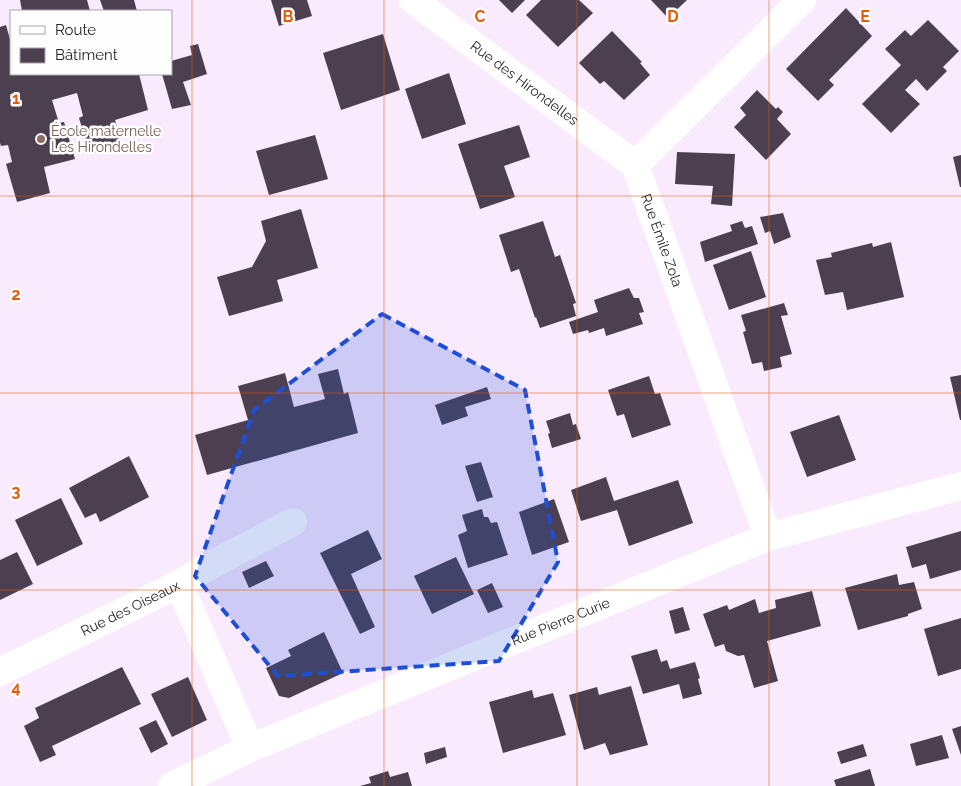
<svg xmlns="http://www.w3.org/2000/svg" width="961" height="786" viewBox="0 0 961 786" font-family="Raleway,sans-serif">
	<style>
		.building { fill: #4c4050 }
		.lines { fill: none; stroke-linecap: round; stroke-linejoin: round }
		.minor { stroke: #fff; stroke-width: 28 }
		.marked { fill: #1d4ed8; fill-opacity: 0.2; stroke: #1d4ed8; stroke-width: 4; stroke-dasharray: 10 6; stroke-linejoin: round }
		.grid { fill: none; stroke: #e8590c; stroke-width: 1; stroke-opacity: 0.55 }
		.education-dot { fill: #8d6e63; stroke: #fdfdfd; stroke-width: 2 }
		.labels { text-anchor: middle; stroke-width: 5; stroke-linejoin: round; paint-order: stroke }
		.street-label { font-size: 14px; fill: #29232a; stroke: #fdfdfd }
		.education-label { font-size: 14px; fill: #785e54; stroke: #fdfdfd; text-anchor: start }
		.grid-label { font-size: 16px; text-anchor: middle; font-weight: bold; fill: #e8590c; stroke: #fdfdfd; stroke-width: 5; stroke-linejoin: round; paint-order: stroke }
	</style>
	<rect width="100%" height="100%" fill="#f9eafd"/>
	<path class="building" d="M 20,0 L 87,0 L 90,11 L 22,11 Z
		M 100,0 L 134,0 L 137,11 L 104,11 Z
		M 271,0 L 307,0 L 312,16 L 279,26 Z
		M 499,0 L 525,0 L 512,13 Z
		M 541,0 L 579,0 L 593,13 L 558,47 L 526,15 Z
		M 651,0 L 687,0 L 668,18 Z
		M 846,8 L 872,36 L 829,80 L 834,85 L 818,101 L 786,69 Z
		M 928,20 L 959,51 L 943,67 L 947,71 L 927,91 L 916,79 L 905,90 L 920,104 L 891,133 L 862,104 L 901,65 L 885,49 L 905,30 L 911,36 Z
		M 6,25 L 11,43 L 11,74 L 139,74 L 148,110 L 115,120 L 122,145 L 90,154 L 79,118 L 83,116 L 77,93 L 52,100 L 59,123 L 64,122 L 75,159 L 44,167 L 50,193 L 17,202 L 6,164 L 12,162 L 8,145 L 1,146 L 0,143 L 0,27 Z
		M 612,31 L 642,62 L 640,63 L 650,75 L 624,100 L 604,81 L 600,84 L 579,63 Z
		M 383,34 L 400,90 L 341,110 L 323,53 Z
		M 198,44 L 207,74 L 183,82 L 191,105 L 172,109 L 162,74 L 171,74 L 171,61 L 192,55 L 190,46 Z
		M 449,73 L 466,124 L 422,139 L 405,89 Z
		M 757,90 L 776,109 L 778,107 L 783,112 L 777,119 L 791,134 L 766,160 L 734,127 L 746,115 L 740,108 Z
		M 519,125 L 530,157 L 504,166 L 515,197 L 480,209 L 458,144 Z
		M 315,135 L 328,179 L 269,195 L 256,151 Z
		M 677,152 L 735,154 L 732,206 L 711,204 L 713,186 L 675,184 Z
		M 961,155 L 961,187 L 960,187 L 953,157 Z
		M 301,209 L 318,268 L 277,280 L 283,301 L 229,316 L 217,277 L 252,267 L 266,241 L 261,221 Z
		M 783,213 L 791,237 L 774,244 L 770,231 L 765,233 L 760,217 Z
		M 543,221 L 555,257 L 560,255 L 576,303 L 573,304 L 576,316 L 540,328 L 536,317 L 535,318 L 519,269 L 511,272 L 499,235 Z
		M 742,221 L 745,228 L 752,226 L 758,244 L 705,262 L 700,242 L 732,231 L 730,225 Z
		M 891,242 L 904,297 L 847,310 L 843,292 L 825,295 L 816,260 L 832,257 L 831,253 L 872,243 L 873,247 Z
		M 751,251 L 766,297 L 729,310 L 713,265 Z
		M 629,288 L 634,298 L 639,298 L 644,312 L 639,313 L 643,324 L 606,336 L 604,328 L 589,333 L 588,330 L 573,334 L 569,322 L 598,312 L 594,300 Z
		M 784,303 L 788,315 L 781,316 L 792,354 L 780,357 L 782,367 L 764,371 L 762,362 L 752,364 L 743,332 L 746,331 L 741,315 Z
		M 338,369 L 344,394 L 348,392 L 358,433 L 207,475 L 195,435 L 248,420 L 238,386 L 285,373 L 294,407 L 325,399 L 318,374 Z
		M 961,375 L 961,420 L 960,420 L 950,377 Z
		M 649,376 L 655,394 L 660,393 L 671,425 L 632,438 L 624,414 L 617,416 L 608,390 Z
		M 487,387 L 491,399 L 465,407 L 468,416 L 442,425 L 435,405 Z
		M 570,413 L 573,425 L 576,424 L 581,439 L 552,448 L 548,434 L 550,433 L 546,421 Z
		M 839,415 L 856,460 L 807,477 L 790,432 Z
		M 129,456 L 149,497 L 100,522 L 96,513 L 85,518 L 69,488 Z
		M 481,462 L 493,497 L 477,502 L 465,466 Z
		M 606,477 L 614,501 L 678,480 L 693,523 L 629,546 L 617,510 L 581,521 L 571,490 Z
		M 61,498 L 83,544 L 37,566 L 15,520 Z
		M 554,499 L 569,542 L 532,555 L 519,512 Z
		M 482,509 L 484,517 L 488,517 L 491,523 L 497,522 L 508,555 L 468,568 L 458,535 L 467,531 L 462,515 Z
		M 368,530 L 382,559 L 351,574 L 375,627 L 360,634 L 320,553 Z
		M 961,531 L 961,570 L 930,579 L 926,564 L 912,568 L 906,547 Z
		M 17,552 L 33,584 L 0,600 L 0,560 Z
		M 456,557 L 474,594 L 432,614 L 414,576 Z
		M 266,561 L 274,576 L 249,588 L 242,572 Z
		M 897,574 L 899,585 L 914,582 L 922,609 L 908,614 L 908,616 L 858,630 L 845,588 Z
		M 492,583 L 503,607 L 488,613 L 477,590 Z
		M 812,591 L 821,626 L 767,641 L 778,681 L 754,688 L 744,655 L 738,656 L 726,651 L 724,644 L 715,647 L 703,614 L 727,605 L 729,610 L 755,599 L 759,613 L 776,608 L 775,600 Z
		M 683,607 L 690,630 L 675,634 L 669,611 Z
		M 961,618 L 961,669 L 938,676 L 924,629 Z
		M 324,632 L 343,673 L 289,698 L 279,696 L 266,668 L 291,656 L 288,650 Z
		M 657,649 L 661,662 L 667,660 L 670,669 L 695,662 L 700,678 L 698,679 L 702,694 L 683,699 L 679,684 L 643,694 L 631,656 Z
		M 122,667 L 141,704 L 52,746 L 56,755 L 40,762 L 24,726 L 39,718 L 35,708 Z
		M 188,677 L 207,720 L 172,737 L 151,694 Z
		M 631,686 L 648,745 L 610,755 L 605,743 L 584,750 L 569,695 L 597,687 L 599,695 Z
		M 532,690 L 534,698 L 553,693 L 566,735 L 503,753 L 489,702 Z
		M 156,720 L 168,744 L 151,753 L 139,728 Z
		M 961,726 L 961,755 L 952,729 Z
		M 942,735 L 949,758 L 916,766 L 910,744 Z
		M 863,744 L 867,756 L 841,764 L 837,752 Z
		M 445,747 L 447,757 L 426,764 L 424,753 Z
		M 870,769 L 875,786 L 836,786 L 834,780 Z
		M 388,771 L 390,777 L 408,772 L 412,786 L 360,786 L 371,783 L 369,777 Z"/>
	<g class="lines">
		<g class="minor">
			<path id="s1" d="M 413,0 L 635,165"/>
			<path id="s2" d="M 635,165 L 768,537"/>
			<path d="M 635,165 L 802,0"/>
			<path d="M 179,584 L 209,566 L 293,522"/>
			<path id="s3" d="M 0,672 L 179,584 L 250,748"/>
			<path id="s4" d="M 172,786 L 250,748 L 768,537 L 961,486"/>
		</g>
	</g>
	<path class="marked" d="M 382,314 L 525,390 L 558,562 L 499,661 L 278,676 L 195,576 L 254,410 Z"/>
	<path class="grid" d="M 192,0 L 192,786M 384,0 L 384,786M 577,0 L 577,786M 769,0 L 769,786M 0,196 L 961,196M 0,393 L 961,393M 0,590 L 961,590"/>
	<circle class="education-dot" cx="41" cy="139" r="5"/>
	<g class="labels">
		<g class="street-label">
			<text dy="5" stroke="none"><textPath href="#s1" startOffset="139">Rue des Hirondelles</textPath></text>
			<text dy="5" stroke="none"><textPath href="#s2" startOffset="80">Rue Émile Zola</textPath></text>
			<text dy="5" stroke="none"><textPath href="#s3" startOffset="145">Rue des Oiseaux</textPath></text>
			<text dy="5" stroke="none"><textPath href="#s4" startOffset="422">Rue Pierre Curie</textPath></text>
		</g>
		<g class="education-label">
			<text x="51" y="136">École maternelle<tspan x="51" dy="16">Les Hirondelles</tspan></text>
		</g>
	</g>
	<g class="grid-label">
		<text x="288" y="22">B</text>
		<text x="480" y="22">C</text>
		<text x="673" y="22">D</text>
		<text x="865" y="22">E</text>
		<text x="16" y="104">1</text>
		<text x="16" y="300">2</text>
		<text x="16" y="497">3</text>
		<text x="16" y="693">4</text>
	</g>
	<rect x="10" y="10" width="162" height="65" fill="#fdfdfd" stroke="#a8a6a9"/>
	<rect x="20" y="26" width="25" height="8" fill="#ffffff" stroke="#a8a6a9"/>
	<text x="55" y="35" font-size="15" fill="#29232a">Route</text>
	<rect x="20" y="48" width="25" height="15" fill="#4c4050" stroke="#a8a6a9"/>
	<text x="55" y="60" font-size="15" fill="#29232a">Bâtiment</text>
</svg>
